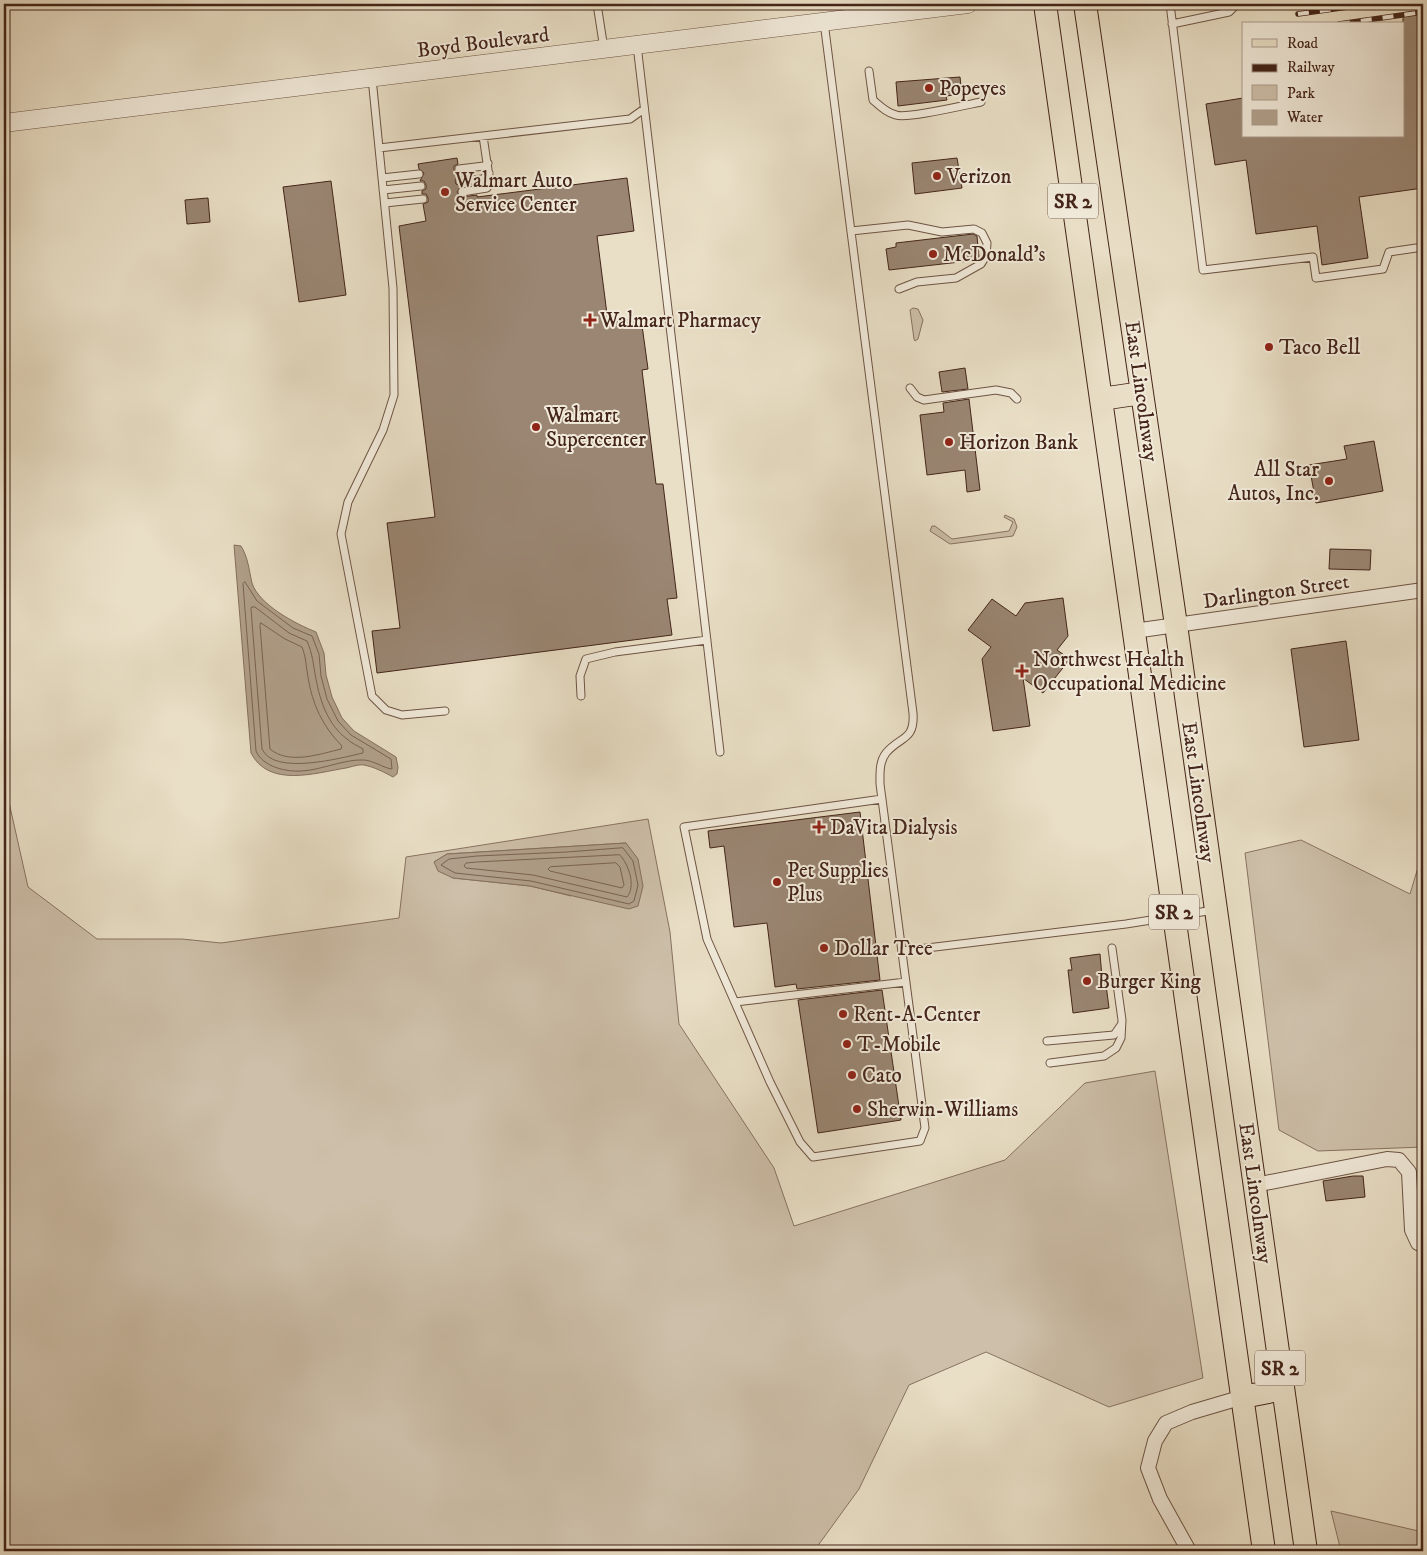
<svg xmlns="http://www.w3.org/2000/svg" width="1427" height="1555" viewBox="0 0 1427 1555" font-family="'IM FELL DW Pica',serif">
	<style>
		.green { fill: #cdbfa9; stroke: #887261; fill-rule: evenodd }
		.water { fill: #b1a08b; stroke: #856f5d }
		.lines { fill: none; stroke-linecap: round; stroke-linejoin: round }
		.shore { stroke: #7a6252; stroke-width: 1 }
		.building { fill: #9a8673; stroke: #442519 }
		.service-casing { stroke: #6d5444; stroke-width: 9 }
		.minor-casing { stroke: #6d5444; stroke-width: 16 }
		.tertiary-casing { stroke: #6d5444; stroke-width: 19 }
		.primary-casing { stroke: #442519; stroke-width: 24 }
		.service { stroke: #f1eada; stroke-width: 7 }
		.minor { stroke: #f1eada; stroke-width: 14 }
		.tertiary { stroke: #f1eada; stroke-width: 18 }
		.primary { stroke: #e9dfc6; stroke-width: 22 }
		.rail-casing { stroke: #442519; stroke-width: 5.5 }
		.rail { stroke: #f1eada; stroke-width: 4; stroke-dasharray: 11; stroke-linecap: butt }
		.poi-dot { fill: #8f2418; stroke: #f1eada; stroke-width: 2 }
		.labels { text-anchor: middle; stroke-width: 4; stroke-linejoin: round; paint-order: stroke }
		.shield { fill: #f1eada; stroke: #786053; stroke-width: 1 }
		.shield-label { font-size: 20px; font-weight: bold; fill: #442519 }
		.street-label { font-size: 21px; fill: #442519; stroke: #f1eada }
		.poi-label { font-size: 21px; fill: #442519; stroke: #f1eada; text-anchor: start }
	</style>
	<rect width="100%" height="100%" fill="#e9dfc6"/>
	<filter id="stains"><feTurbulence type="fractalNoise" baseFrequency=".004" numOctaves="4"/><feColorMatrix values="0 0 0 0 .2 0 0 0 0 .09 0 0 0 0 .02 0 0 0 .5 -.17"/></filter>
	<radialGradient id="worn" r=".72"><stop offset=".6" stop-color="#630" stop-opacity="0"/><stop offset="1" stop-color="#630" stop-opacity=".3"/></radialGradient>
	<path class="green" d="M 913,308 L 918,309 L 923,320 L 918,339 L 915,341 L 914,339 L 910,310 Z
		M 1005,515 L 1014,519 L 1017,527 L 1013,536 L 950,544 L 930,531 L 932,526 L 935,526 L 952,539 L 1009,531 L 1013,522 L 1004,517 Z
		M 4,780 L 28,887 L 97,939 L 182,939 L 221,943 L 399,918 L 406,857 L 648,819 L 670,932 L 679,1024 L 774,1168 L 794,1226 L 1005,1160 L 1085,1083 L 1155,1071 L 1203,1378 L 1109,1407 L 986,1352 L 909,1385 L 859,1489 L 814,1551 L 4,1551 ZM 626,843 L 571,896 L 530,886 L 453,878 L 434,862 L 447,854 Z
		M 1301,840 L 1410,894 L 1419,864 L 1423,859 L 1423,1147 L 1318,1151 L 1279,1130 L 1245,853 Z
		M 1331,1511 L 1423,1532 L 1423,1551 L 1341,1551 Z"/>
	<path class="water" d="M 234,545 L 241,546 C 248,557 249,570 252,583 C 259,605 296,624 316,632 L 324,653 L 326,675 L 332,697 L 342,718 L 354,731 L 396,757 L 398,767 L 397,774 L 393,777 C 384,772 374,767 364,765 C 359,764 351,767 346,768 C 315,773 269,788 251,753 Z
		M 626,843 L 638,859 L 643,886 L 638,906 L 629,909 L 530,886 L 453,878 L 438,871 L 434,862 L 447,854 Z"/>
	<g class="lines">
		<path class="shore" d="M 245,582 L 257,601 L 293,628 L 312,636 L 319,654 L 321,676 L 327,699 L 338,721 L 351,735 L 391,759 L 392,769 C 383,768 373,760 363,760 C 345,759 321,770 302,771 C 286,772 263,767 256,751 L 243,584 Z
			M 252,607 L 255,607 L 289,633 L 307,641 C 313,655 313,664 316,679 C 320,701 328,725 347,739 C 351,743 358,746 363,749 L 363,753 C 341,758 274,776 262,749 L 251,609 Z
			M 261,623 L 285,639 L 302,647 C 306,657 306,666 308,677 C 312,704 323,727 342,746 L 341,749 C 320,754 289,765 270,749 L 260,626 Z
			M 623,848 L 633,861 L 638,885 L 634,901 L 629,904 L 531,881 L 455,873 L 441,865 L 449,859 L 477,856 L 567,852 Z
			M 620,855 C 629,865 636,886 627,897 L 533,875 L 466,868 L 464,866 L 466,863 L 477,862 Z
			M 616,863 L 620,867 L 624,885 L 622,888 L 550,871 L 548,869 L 550,867 Z"/>
	</g>
	<path class="building" d="M 1423,13 L 1423,188 L 1359,197 L 1368,258 L 1322,265 L 1317,226 L 1256,234 L 1246,160 L 1215,165 L 1206,104 L 1243,98 L 1243,136 L 1403,136 L 1403,16 Z
		M 960,77 L 962,94 L 946,96 L 947,100 L 898,106 L 896,82 Z
		M 457,158 L 458,164 L 454,166 L 454,170 L 460,176 L 457,177 L 455,181 L 456,184 L 461,186 L 457,192 L 461,197 L 477,195 L 477,197 L 627,178 L 634,231 L 597,236 L 608,322 L 641,318 L 648,369 L 642,370 L 656,484 L 663,484 L 677,598 L 667,599 L 672,635 L 377,673 L 372,631 L 400,628 L 387,523 L 435,517 L 399,226 L 426,221 L 423,204 L 428,202 L 428,198 L 426,194 L 422,194 L 422,191 L 426,189 L 426,185 L 424,181 L 420,181 L 424,173 L 419,169 L 418,164 Z
		M 957,158 L 962,188 L 915,194 L 912,163 Z
		M 331,181 L 346,295 L 299,302 L 283,187 Z
		M 208,198 L 210,222 L 187,224 L 185,200 Z
		M 973,234 L 977,236 L 979,257 L 978,260 L 889,270 L 886,249 L 896,247 L 896,243 Z
		M 965,368 L 968,389 L 942,392 L 939,372 Z
		M 969,399 L 980,490 L 967,492 L 965,470 L 927,475 L 920,415 L 944,412 L 943,403 Z
		M 1374,441 L 1383,491 L 1316,503 L 1309,465 L 1347,459 L 1344,446 Z
		M 1330,549 L 1371,550 L 1370,570 L 1329,569 Z
		M 1063,598 L 1068,636 L 1057,650 L 1070,659 L 1043,693 L 1023,678 L 1030,726 L 993,731 L 982,659 L 991,647 L 968,630 L 992,599 L 1016,616 L 1025,603 Z
		M 1346,641 L 1359,740 L 1304,747 L 1291,649 Z
		M 860,812 L 880,980 L 797,989 L 796,984 L 775,987 L 767,923 L 734,927 L 724,846 L 710,848 L 708,831 Z
		M 1100,954 L 1102,977 L 1105,977 L 1109,1008 L 1073,1013 L 1068,970 L 1072,970 L 1070,958 Z
		M 882,990 L 901,1120 L 818,1133 L 798,1000 Z
		M 1353,1176 L 1363,1176 L 1365,1197 L 1326,1201 L 1323,1181 Z"/>
	<g class="lines">
		<defs>
			<path id="service" d="M 597,4 L 604,49
				M 1170,4 L 1203,270 L 1313,257 L 1316,278 L 1383,269 L 1389,252 L 1423,247
				M 824,22 L 913,713 C 915,741 900,736 886,753 C 879,762 880,774 880,784 L 925,1128 L 920,1141 L 813,1157 L 800,1142 L 770,1082 L 707,939 L 684,827 L 882,799
				M 1172,24 L 1229,12 L 1237,4
				M 637,45 L 720,752
				M 869,71 L 873,100 C 880,106 887,113 896,115 C 907,119 965,105 981,102
				M 372,78 L 393,288 L 394,395 L 383,430 L 348,502 L 341,534 L 372,696 L 386,710 L 402,715 L 445,711
				M 379,148 L 630,119 L 644,109
				M 459,169 L 484,166 L 488,163
				M 382,178 L 419,174
				M 460,181 L 483,179 L 489,173
				M 383,190 L 421,186
				M 462,192 L 487,188 L 490,183 L 483,136
				M 385,203 L 423,199
				M 851,231 L 908,225 L 942,232 L 974,229 L 982,233 L 987,243 L 986,256 L 981,264 L 956,278 L 917,282 L 899,289
				M 910,388 L 917,397 L 924,400 L 996,390 L 1011,393 L 1017,399
				M 1422,591 L 1423,601
				M 581,696 L 580,676 L 586,659 L 615,652 L 707,640
				M 902,951 L 1126,924 L 1214,910
				M 735,1002 L 906,982
				M 1047,1041 L 1114,1035 L 1121,1025
				M 1050,1063 L 1104,1056 L 1116,1048 L 1121,1038 L 1122,1020 L 1112,948"/>
			<path id="minor" d="M 1134,631 L 1423,590
				M 1255,1185 L 1387,1159 L 1399,1160 L 1409,1172 L 1412,1230 L 1418,1243 L 1423,1245
				M 1189,1551 L 1160,1499 L 1148,1468 L 1155,1441 L 1166,1423 L 1192,1412 L 1243,1397"/>
			<path id="tertiary" d="M 4,123 L 968,4"/>
			<path id="primary" d="M 1045,4 L 1264,1551
				M 1085,4 L 1176,625 L 1306,1551
				M 1101,399 L 1142,393
				M 1243,1397 L 1283,1389"/>
		</defs>
		<use href="#service" class="service-casing"/>
		<use href="#minor" class="minor-casing"/>
		<use href="#tertiary" class="tertiary-casing"/>
		<use href="#primary" class="primary-casing"/>
		<use href="#service" class="service"/>
		<use href="#minor" class="minor"/>
		<use href="#tertiary" class="tertiary"/>
		<use href="#primary" class="primary"/>
		<defs>
			<path id="rail" d="M 1298,14 L 1369,4
				M 1339,24 L 1423,12"/>
		</defs>
		<use href="#rail" class="rail-casing"/>
		<use href="#rail" class="rail"/>
	</g>
	<g class="poi-dot">
		<circle cx="929" cy="88" r="5"/>
		<circle cx="937" cy="176" r="5"/>
		<circle cx="445" cy="192" r="5"/>
		<circle cx="933" cy="254" r="5"/>
		<path d="M587.5 312.5h5v5h5v5h-5v5h-5v-5h-5v-5h5z"/>
		<circle cx="1269" cy="347" r="5"/>
		<circle cx="536" cy="427" r="5"/>
		<circle cx="949" cy="442" r="5"/>
		<circle cx="1329" cy="481" r="5"/>
		<path d="M1019.5 663.5h5v5h5v5h-5v5h-5v-5h-5v-5h5z"/>
		<path d="M816.5 819.5h5v5h5v5h-5v5h-5v-5h-5v-5h5z"/>
		<circle cx="777" cy="882" r="5"/>
		<circle cx="824" cy="948" r="5"/>
		<circle cx="1087" cy="981" r="5"/>
		<circle cx="843" cy="1014" r="5"/>
		<circle cx="847" cy="1044" r="5"/>
		<circle cx="852" cy="1075" r="5"/>
		<circle cx="857" cy="1109" r="5"/>
	</g>
	<g class="labels">
		<g class="shield">
			<rect x="1048" y="183.5" width="50" height="35" rx="4"/>
			<rect x="1149" y="894.5" width="50" height="35" rx="4"/>
			<rect x="1255" y="1350.5" width="50" height="35" rx="4"/>
		</g>
		<g class="shield-label">
			<text x="1073" y="208">SR 2</text>
			<text x="1174" y="919">SR 2</text>
			<text x="1280" y="1375">SR 2</text>
		</g>
		<g class="street-label">
			<text transform="translate(483 42) rotate(-7)" y="7">Boyd Boulevard</text>
			<text transform="translate(1142 391) rotate(82)" y="7">East Lincolnway</text>
			<text transform="translate(1276 591) rotate(-8)" y="7">Darlington Street</text>
			<text transform="translate(1199 792) rotate(82)" y="7">East Lincolnway</text>
			<text transform="translate(1256 1193) rotate(82)" y="7">East Lincolnway</text>
		</g>
		<g class="poi-label">
			<text x="939" y="95">Popeyes</text>
			<text x="947" y="183">Verizon</text>
			<text x="455" y="187">Walmart Auto<tspan x="455" dy="24">Service Center</tspan></text>
			<text x="943" y="261">McDonald's</text>
			<text x="600" y="327">Walmart Pharmacy</text>
			<text x="1279" y="354">Taco Bell</text>
			<text x="546" y="422">Walmart<tspan x="546" dy="24">Supercenter</tspan></text>
			<text x="959" y="449">Horizon Bank</text>
			<text x="1319" y="476" text-anchor="end">All Star<tspan x="1319" dy="24">Autos, Inc.</tspan></text>
			<text x="1033" y="666">Northwest Health<tspan x="1033" dy="24">Occupational Medicine</tspan></text>
			<text x="830" y="834">DaVita Dialysis</text>
			<text x="787" y="877">Pet Supplies<tspan x="787" dy="24">Plus</tspan></text>
			<text x="834" y="955">Dollar Tree</text>
			<text x="1097" y="988">Burger King</text>
			<text x="853" y="1021">Rent-A-Center</text>
			<text x="857" y="1051">T-Mobile</text>
			<text x="862" y="1082">Cato</text>
			<text x="867" y="1116">Sherwin-Williams</text>
		</g>
	</g>
	<rect width="1427" height="1555" fill="none" stroke="#e9dfc6" stroke-width="20"/>
	<rect x="5" y="5" width="1417" height="1545" fill="none" stroke="#442519" stroke-width="2.5"/>
	<rect x="10" y="10" width="1407" height="1535" fill="none" stroke="#442519"/>
	<rect x="1242" y="22" width="162" height="115" fill="#f1eada" stroke="#ac9b8d"/>
	<rect x="1252" y="39" width="25" height="8" fill="#e9dfc6" stroke="#ac9b8d"/>
	<text x="1287" y="48" font-size="15" fill="#442519">Road</text>
	<rect x="1252" y="64" width="25" height="8" fill="#442519" stroke="#ac9b8d"/>
	<text x="1287" y="72" font-size="15" fill="#442519">Railway</text>
	<rect x="1252" y="85" width="25" height="15" fill="#cdbfa9" stroke="#ac9b8d"/>
	<text x="1287" y="98" font-size="15" fill="#442519">Park</text>
	<rect x="1252" y="110" width="25" height="15" fill="#b1a08b" stroke="#ac9b8d"/>
	<text x="1287" y="122" font-size="15" fill="#442519">Water</text>
	<rect width="100%" height="100%" filter="url(#stains)"/>
	<rect width="100%" height="100%" fill="url(#worn)"/>
</svg>
